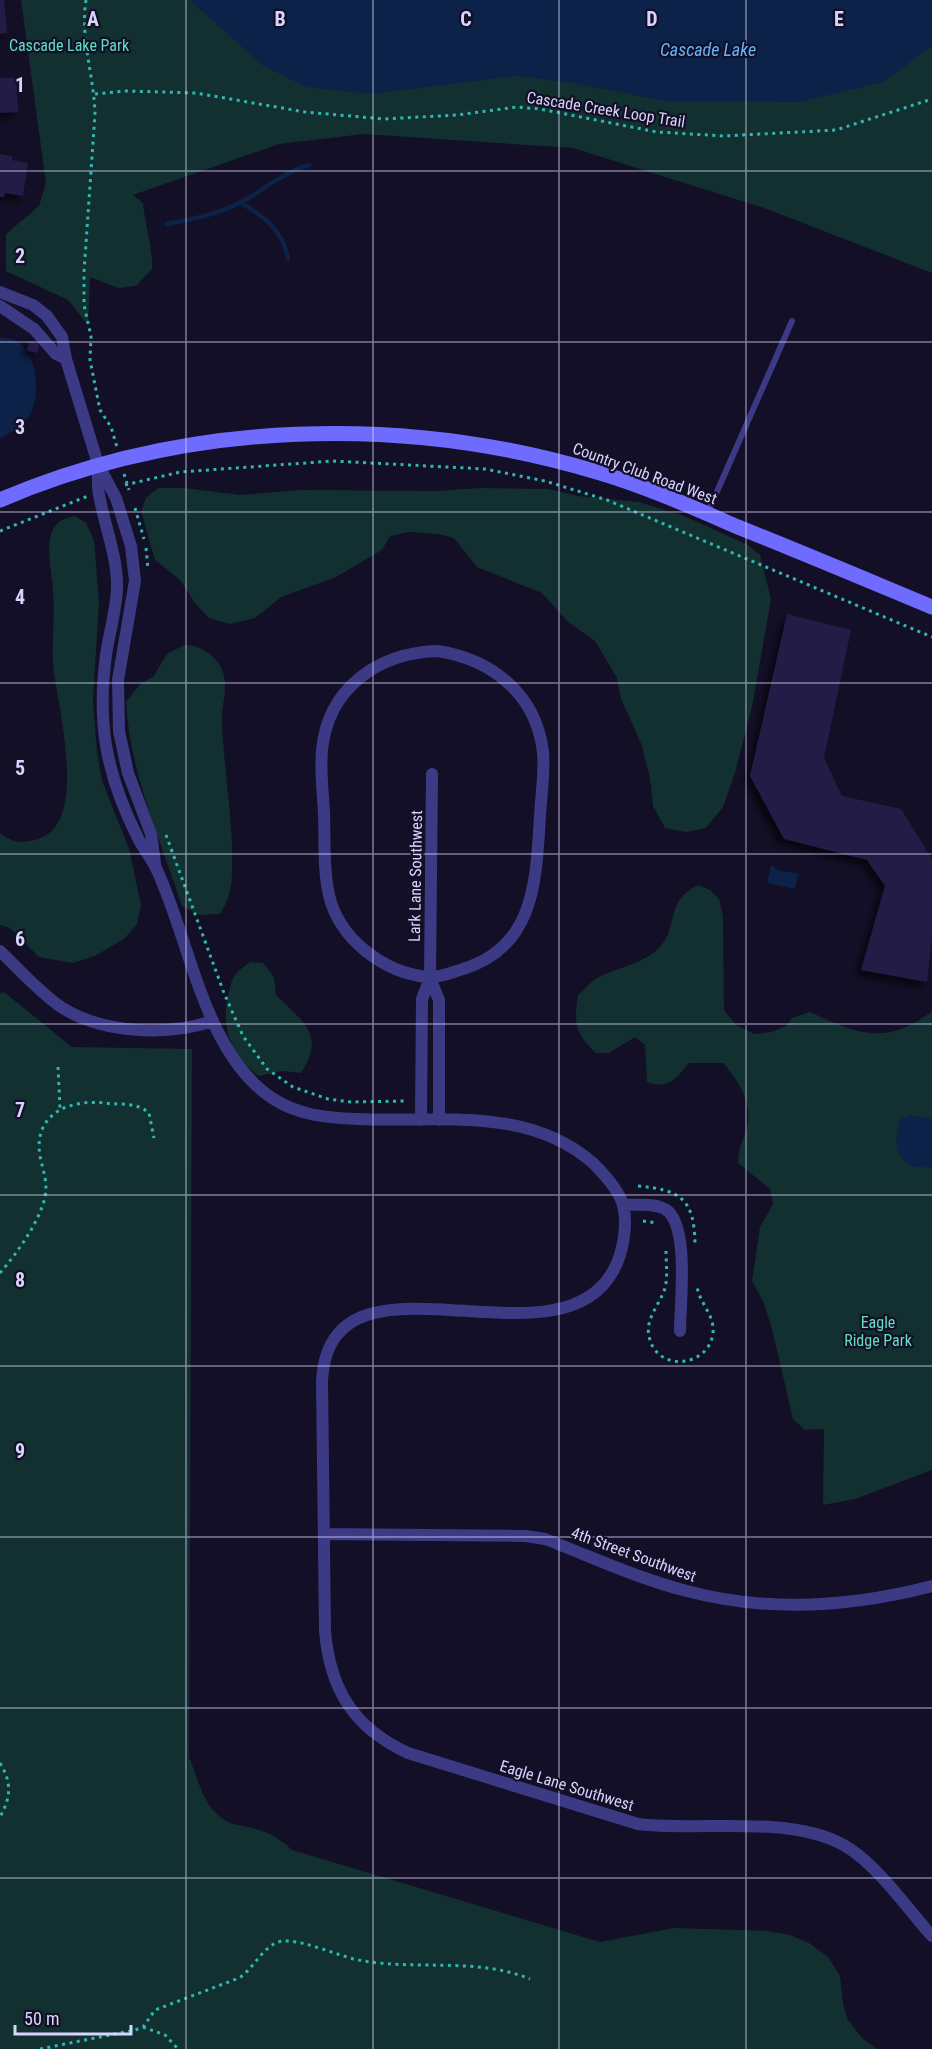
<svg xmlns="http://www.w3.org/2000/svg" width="932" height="2049" viewBox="0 0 932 2049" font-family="'Roboto Condensed',sans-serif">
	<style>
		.green { fill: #12302f }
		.water { fill: #0c2248 }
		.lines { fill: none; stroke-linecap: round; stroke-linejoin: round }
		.stream { stroke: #0c2248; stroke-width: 4.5 }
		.building { fill: #241b47; filter: url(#shadow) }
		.path { stroke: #2fb8b0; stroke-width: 3; stroke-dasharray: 3 4.5; stroke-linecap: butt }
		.service { stroke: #3d3a85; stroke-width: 6 }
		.minor { stroke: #3d3a85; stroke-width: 12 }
		.secondary { stroke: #6f6bff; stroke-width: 15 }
		.grid { fill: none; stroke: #d9d4ff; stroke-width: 1.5; stroke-opacity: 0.55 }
		.labels { text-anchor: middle; stroke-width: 4.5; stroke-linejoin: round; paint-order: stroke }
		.park-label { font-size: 16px; fill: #5fe0c0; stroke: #130f26 }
		.street-label { font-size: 16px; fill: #d9d4ff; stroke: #130f26 }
		.water-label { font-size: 18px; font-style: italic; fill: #62b6ff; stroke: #130f26 }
		.grid-label { font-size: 20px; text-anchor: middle; font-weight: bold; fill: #d9d4ff; stroke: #130f26; stroke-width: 4.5; stroke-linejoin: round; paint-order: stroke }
	</style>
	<defs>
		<filter id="shadow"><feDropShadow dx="-5.5" dy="5.5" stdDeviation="3" flood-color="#0009"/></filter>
	</defs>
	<rect width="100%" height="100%" fill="#130f26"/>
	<path class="green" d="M 21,0 L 932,0 L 932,273 L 767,209 L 573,148 L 364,134 L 279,144 L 133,195 L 143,203 C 145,226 153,247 152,269 L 136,286 L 118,288 L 90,277 L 88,325 L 68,300 L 6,271 L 6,234 L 39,206 L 46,183 Z
		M 158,488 L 184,488 L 240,495 L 301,490 L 436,491 L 480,488 L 548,489 L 578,496 L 639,502 L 684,516 L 748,545 L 760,555 L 771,599 L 752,707 L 735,773 L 723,807 L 706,828 L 686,832 L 665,828 L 653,806 L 650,778 L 641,743 L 621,699 L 617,678 L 595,641 L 568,622 L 542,593 L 477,567 L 454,538 L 439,534 L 408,532 L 390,536 L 382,550 L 334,578 L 281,597 L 255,618 L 230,624 L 209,618 L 195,603 L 180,580 L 155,560 L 141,511 L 146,498 Z
		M 75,516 L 86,523 L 94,540 L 99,602 L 93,700 L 97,752 L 102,780 L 129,849 L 141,905 L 137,924 L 124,939 L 95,956 L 73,963 L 39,957 L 10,928 L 0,925 L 0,833 C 13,843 22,844 38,839 C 91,823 56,703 53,663 C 52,639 55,614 53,590 C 52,572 44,542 55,526 C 60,519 67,518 75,516 Z
		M 184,645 C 201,645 217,656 223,672 C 228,687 222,704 222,718 C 223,769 234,820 232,871 C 232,888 229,900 220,914 L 200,915 L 182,906 C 160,839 130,773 126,702 L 141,683 L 153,677 L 167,654 Z
		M 698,885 L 710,890 L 719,899 L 723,916 L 724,1010 L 736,1025 L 754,1034 L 771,1032 L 786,1026 L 792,1018 L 810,1012 C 857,1034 886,1046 931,1012 L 932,1006 L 932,1470 L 855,1499 L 823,1505 L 824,1429 L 805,1430 L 793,1419 L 772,1329 L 763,1301 L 752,1281 L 760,1227 L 773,1204 L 770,1189 L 738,1163 C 739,1144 743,1143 747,1127 C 753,1103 738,1080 723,1063 L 689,1063 C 677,1078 668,1090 647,1082 L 645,1045 L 635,1037 L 609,1053 L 596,1053 C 574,1033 574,1022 578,995 C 585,989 591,981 599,977 C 618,968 643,963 658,949 C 680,928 663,902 698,885 Z
		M 250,962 L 263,963 L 274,977 L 276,995 C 301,1021 327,1033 301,1073 L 283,1071 L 259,1076 C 231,1056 221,1029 228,996 C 230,989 231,979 236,974 C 239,969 246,966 250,962 Z
		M 4,992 L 72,1047 L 192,1049 L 189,1757 C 197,1776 202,1801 218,1815 C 228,1825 240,1825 252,1828 C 268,1832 281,1839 292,1850 L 600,1942 L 674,1928 L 768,1931 L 790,1935 L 809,1943 L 828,1957 L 840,1976 L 843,2004 L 848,2020 L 862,2038 L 877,2049 L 0,2049 L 0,993 Z"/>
	<path class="water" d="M 190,0 L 932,0 L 932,46 L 883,82 L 799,102 L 665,101 L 572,83 L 516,76 L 371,94 L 306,87 L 262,65 Z
		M 0,337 C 5,338 14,339 18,342 C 40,357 42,406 24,423 C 17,429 7,434 0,439 Z
		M 771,865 L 778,870 L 798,874 L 795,889 L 767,883 Z
		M 911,1115 L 932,1119 L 932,1167 C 926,1167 917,1168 912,1166 C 894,1158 894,1134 900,1119 Z"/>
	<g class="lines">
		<path class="stream" d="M 240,202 C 263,216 284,231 288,259
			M 167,224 C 194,219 223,213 247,199 C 268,186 285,172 309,165"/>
	</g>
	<path class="building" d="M 0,0 L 4,0 L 7,33 L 0,34 Z
		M 0,78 L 16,78 L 18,112 L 0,113 Z
		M 0,154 L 12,156 L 12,160 L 28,163 L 23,196 L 5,193 L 4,197 L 0,197 Z
		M 29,341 L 39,343 L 38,353 L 27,351 Z
		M 787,614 L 851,630 L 824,758 L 842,796 L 901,809 L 932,859 L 932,935 L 927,982 L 861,970 L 885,886 L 867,860 L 784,839 L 750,776 Z"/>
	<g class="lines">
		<path class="path" d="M 86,0 C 80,38 94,76 95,114 L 84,272 L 84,305 L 91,336 L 90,360 L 100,410 L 111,427 L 117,447
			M 95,94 L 126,91 L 196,93 L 305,112 L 384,119 L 457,115 L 517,107 L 540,109 L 657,132 L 724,136 L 836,130 L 932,99
			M 124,474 L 129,490
			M 125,485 L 180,472 L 333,461 L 485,469 L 545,481 L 607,500 L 932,637
			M 135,508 L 144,539
			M 0,531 L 88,496
			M 146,548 L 148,569
			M 166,835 L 224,993 L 243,1036 L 267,1069 L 293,1087 L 328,1099 L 351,1102 L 407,1101
			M 58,1067 L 60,1108
			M 638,1186 C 680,1190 694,1198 695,1243
			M 643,1221 L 657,1223
			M 666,1251 C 666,1262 668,1277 665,1288 C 660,1305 643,1320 650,1340 C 659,1372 709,1367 713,1333 C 715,1314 698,1302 697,1285
			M 0,1273 C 17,1253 39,1223 45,1197 C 48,1182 43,1171 40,1156 C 33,1114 69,1099 105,1103 C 120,1105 137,1102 149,1113 L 154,1138
			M 0,1763 C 12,1783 11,1797 0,1817
			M 143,2027 L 165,2035 L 178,2049
			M 40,2049 L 135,2030 L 143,2027 L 155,2010 L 239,1978 C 254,1969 264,1943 283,1941 C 303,1940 334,1954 354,1959 C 412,1972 474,1956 530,1979"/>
		<path class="service" d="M 708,512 L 792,321"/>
		<path class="minor" d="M 0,292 L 33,305 L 47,316 L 62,337 L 66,359 L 98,464 L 116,498 L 131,546 L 135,581 L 118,680 L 119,731 L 128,773 L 151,834 L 155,863
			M 0,306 L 34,329 L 56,354 L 66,359
			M 98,464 C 98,474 97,485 99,494 C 104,525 118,557 117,589 C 116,611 109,634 106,655 C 102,685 101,715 106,745 C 111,776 123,808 137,836 C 142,848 151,857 156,868 C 190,939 203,1052 272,1098 C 297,1115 327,1118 357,1119 C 438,1123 527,1105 593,1163 C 604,1174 619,1190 623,1205 C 628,1225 623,1254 613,1271 C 556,1375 330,1234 322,1381 L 325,1631 C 330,1690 354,1728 408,1753 L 638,1824 C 702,1832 797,1813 850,1849 C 880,1869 907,1908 932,1936
			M 437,651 C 492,659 536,694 543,752 C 545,772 541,795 540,816 C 536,878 536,947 463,969 C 453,972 439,978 428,977 C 384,973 339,939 329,895 C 323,869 325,840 324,814 C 323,793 320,770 322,750 C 328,688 378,653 437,651 Z
			M 0,951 C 20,970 38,991 61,1007 C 103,1034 167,1036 213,1021
			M 430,978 L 439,1000 L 439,1120
			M 421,1120 L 422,999 L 430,978 L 432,774
			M 623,1205 C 636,1205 653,1203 665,1209 C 690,1224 680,1303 680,1331
			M 324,1534 L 526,1536 L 545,1539 C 592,1557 639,1579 687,1591 C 769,1613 851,1607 932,1586"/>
		<path class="secondary" d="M 0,500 C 187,420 404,414 597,472 C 645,486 692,507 738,527 C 803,553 867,580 932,607"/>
	</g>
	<path class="grid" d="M 186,0 L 186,2049M 373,0 L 373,2049M 559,0 L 559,2049M 746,0 L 746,2049M 0,171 L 932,171M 0,342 L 932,342M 0,512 L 932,512M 0,683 L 932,683M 0,854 L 932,854M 0,1024 L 932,1024M 0,1195 L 932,1195M 0,1366 L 932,1366M 0,1537 L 932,1537M 0,1708 L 932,1708M 0,1878 L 932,1878"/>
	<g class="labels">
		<g class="park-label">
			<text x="69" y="51">Cascade Lake Park</text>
			<text x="878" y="1328">Eagle<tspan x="878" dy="18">Ridge Park</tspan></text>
		</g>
		<g class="street-label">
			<text transform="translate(606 109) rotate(9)" y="6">Cascade Creek Loop Trail</text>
			<text transform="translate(645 473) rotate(20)" y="6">Country Club Road West</text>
			<text transform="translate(415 876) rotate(-89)" y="6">Lark Lane Southwest</text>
			<text transform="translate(634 1554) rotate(20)" y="6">4th Street Southwest</text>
			<text transform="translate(567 1785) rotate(17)" y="6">Eagle Lane Southwest</text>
		</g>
		<g class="water-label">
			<text x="708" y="56">Cascade Lake</text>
		</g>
	</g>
	<g class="grid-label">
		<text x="93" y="26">A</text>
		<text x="280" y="26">B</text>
		<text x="466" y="26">C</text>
		<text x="652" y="26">D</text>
		<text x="839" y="26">E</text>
		<text x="20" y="92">1</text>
		<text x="20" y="263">2</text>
		<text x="20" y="434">3</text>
		<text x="20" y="604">4</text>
		<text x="20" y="775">5</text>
		<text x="20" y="946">6</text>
		<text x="20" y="1117">7</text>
		<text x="20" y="1287">8</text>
		<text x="20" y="1458">9</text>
	</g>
	<path d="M15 2025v9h116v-9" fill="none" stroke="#d9d4ff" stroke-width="3"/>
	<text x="24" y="2025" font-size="18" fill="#d9d4ff" stroke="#130f26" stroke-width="4.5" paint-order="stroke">50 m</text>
</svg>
